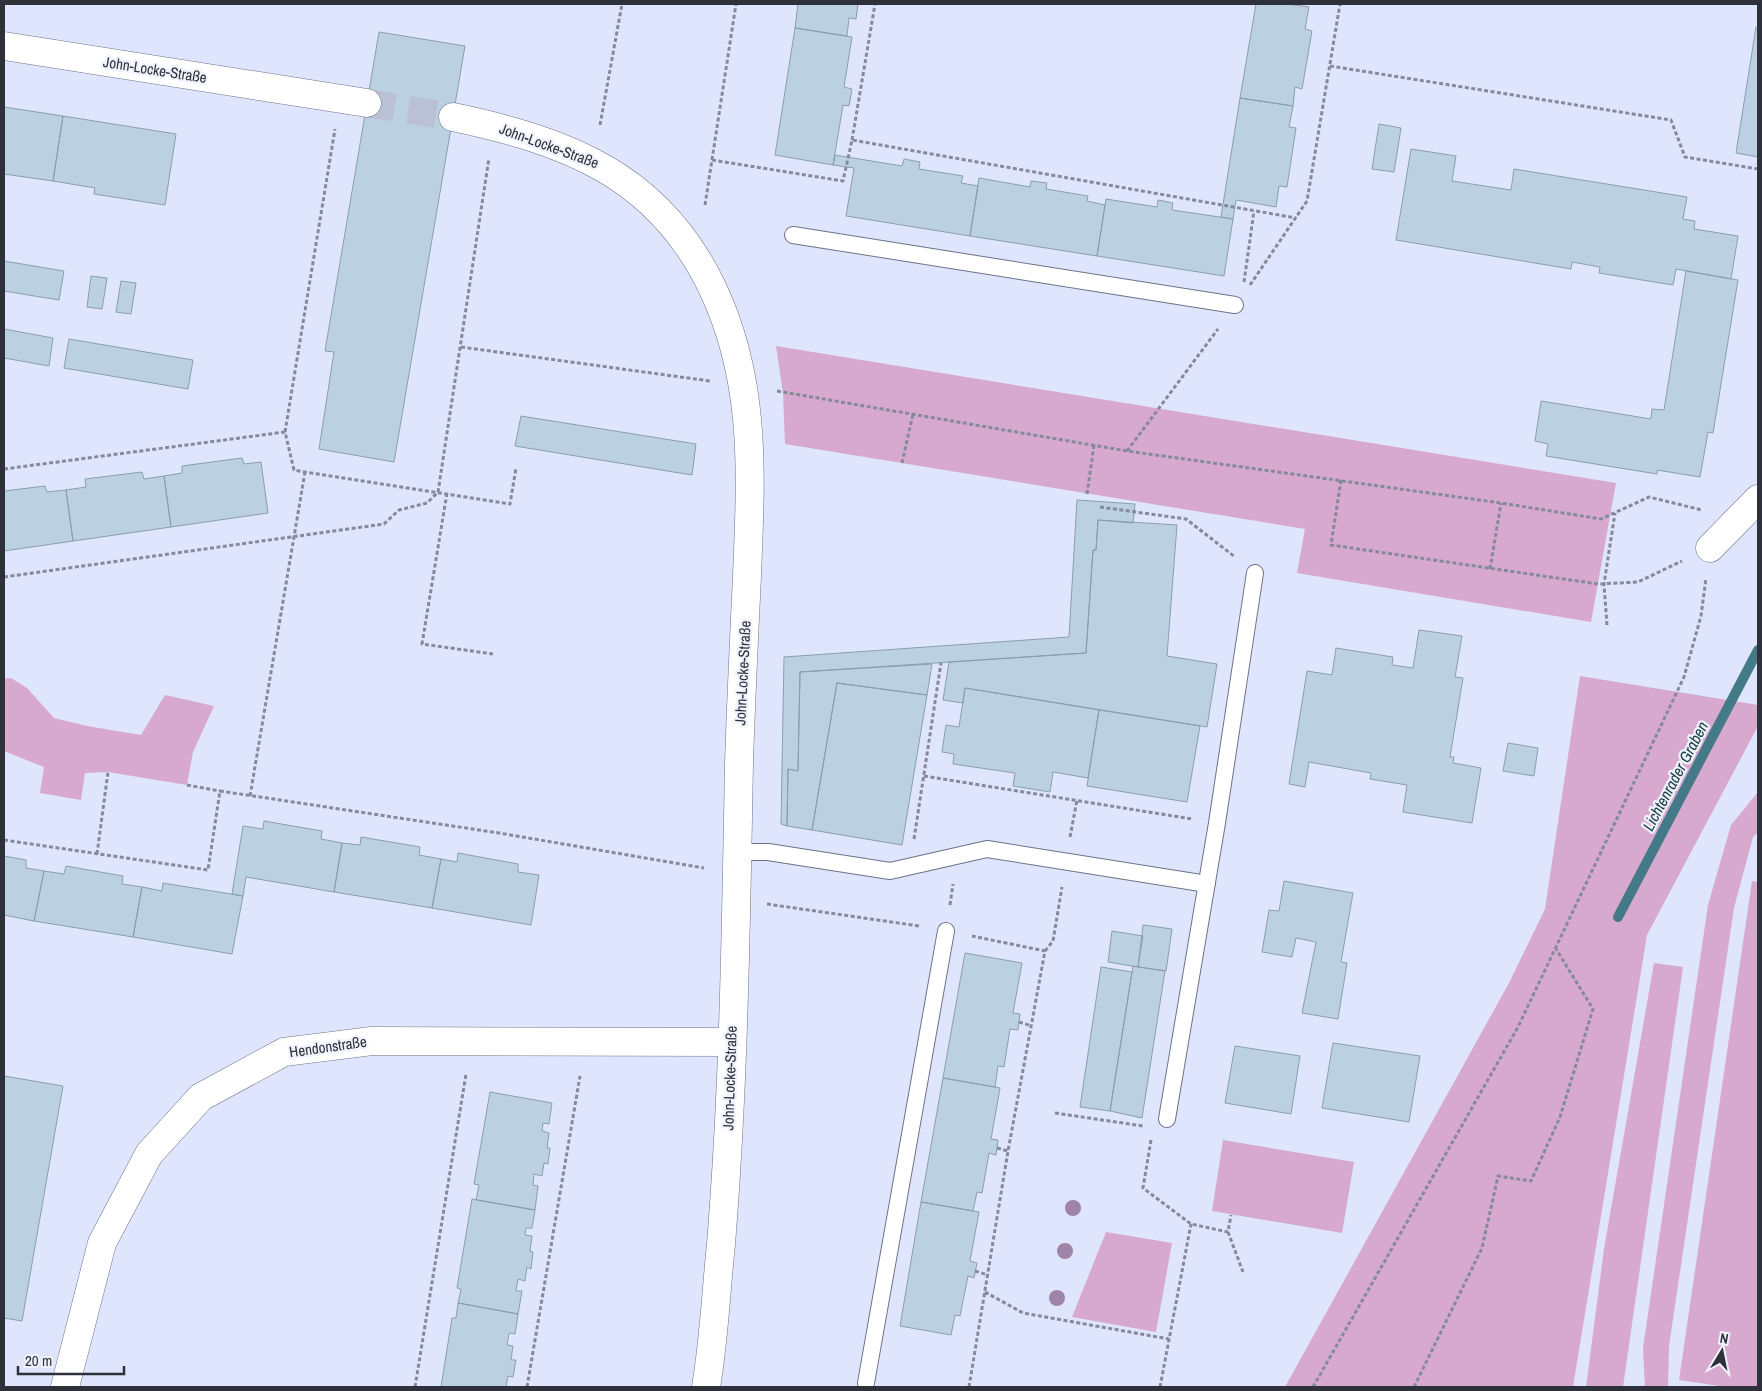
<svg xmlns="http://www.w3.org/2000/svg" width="1762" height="1391" viewBox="0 0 1762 1391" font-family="'Archivo Narrow',sans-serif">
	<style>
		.green { fill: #d7a9cf }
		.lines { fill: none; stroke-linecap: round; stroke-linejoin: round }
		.stream { stroke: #447a87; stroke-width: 10 }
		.building { fill: #bbd1e1; stroke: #8a9eae }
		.minor-tunnel { stroke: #bbc1d5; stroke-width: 28; stroke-dasharray: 28 14; stroke-linecap: butt }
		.service-casing { stroke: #6d7387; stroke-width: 18 }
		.minor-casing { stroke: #6d7387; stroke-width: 29 }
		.path { stroke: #858a9a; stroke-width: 3; stroke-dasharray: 4 2.5; stroke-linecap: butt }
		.service { stroke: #fff; stroke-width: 16 }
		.minor { stroke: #fff; stroke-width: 28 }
		.tree { fill: #9f83a8 }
		.labels { text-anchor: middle; stroke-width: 4.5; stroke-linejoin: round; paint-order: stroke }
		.street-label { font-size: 15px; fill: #2e313a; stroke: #f0f3fc }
		.water-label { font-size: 16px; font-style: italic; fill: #183d44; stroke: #f0f3fc }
	</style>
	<rect width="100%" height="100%" fill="#dee5fc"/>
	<path class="green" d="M 776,346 L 1616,483 L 1591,622 L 1297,573 L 1305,529 L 785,444 L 783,393 Z
		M 1580,676 L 1758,705 L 1758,726 L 1647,935 L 1573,1387 L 1285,1387 L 1509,983 L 1545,909 Z
		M 11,678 L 27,688 L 54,718 L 87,726 L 141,735 L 165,695 L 214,706 L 193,752 L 187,785 L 108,772 L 85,773 L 81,800 L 40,793 L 44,767 L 4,751 L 4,679 Z
		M 1758,792 L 1758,832 L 1753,837 L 1734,908 L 1669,1346 L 1668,1387 L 1645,1387 L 1643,1348 L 1708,905 L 1731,825 Z
		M 1752,881 L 1758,882 L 1758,1387 L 1726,1387 L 1679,1380 Z
		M 1654,963 L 1683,967 L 1623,1387 L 1586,1387 L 1604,1249 Z
		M 1223,1140 L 1354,1162 L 1342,1233 L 1212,1211 Z
		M 1106,1232 L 1172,1243 L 1156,1332 L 1072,1317 Z"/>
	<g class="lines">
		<path class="stream" d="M 1618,917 L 1758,650"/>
	</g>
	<path class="building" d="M 798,4 L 858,4 L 856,19 L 849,18 L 847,36 L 795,28 Z
		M 1256,4 L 1287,4 L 1309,7 L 1305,29 L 1312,31 L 1302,89 L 1295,87 L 1293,106 L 1240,98 Z
		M 1756,27 L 1758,27 L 1758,157 L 1736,153 Z
		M 795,28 L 852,37 L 844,87 L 852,89 L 849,106 L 843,105 L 833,165 L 775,155 Z
		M 379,32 L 465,46 L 394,462 L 319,449 L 334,352 L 325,351 Z
		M 1240,98 L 1293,106 L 1289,127 L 1296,128 L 1287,187 L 1279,186 L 1276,207 L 1236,200 L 1233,219 L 1221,217 Z
		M 4,107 L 63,116 L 53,181 L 4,174 Z
		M 63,116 L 176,134 L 165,205 L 94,194 L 95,188 L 53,181 Z
		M 1379,124 L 1401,128 L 1394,172 L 1372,169 Z
		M 1411,149 L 1456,156 L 1452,181 L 1511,190 L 1514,169 L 1687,197 L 1683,219 L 1695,221 L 1694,229 L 1738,236 L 1731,279 L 1676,269 L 1673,285 L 1599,273 L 1600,267 L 1572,262 L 1571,269 L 1396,240 Z
		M 835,155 L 902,166 L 904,159 L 920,162 L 919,169 L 963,176 L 961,183 L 978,186 L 970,236 L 846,216 L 854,168 L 833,165 Z
		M 979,178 L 1030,187 L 1031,181 L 1047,183 L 1046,189 L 1088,196 L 1087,201 L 1105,205 L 1097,256 L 970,236 Z
		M 1106,199 L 1157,207 L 1158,200 L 1173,203 L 1172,210 L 1233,219 L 1224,276 L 1097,256 Z
		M 4,261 L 64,271 L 59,300 L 4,291 Z
		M 1686,271 L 1738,280 L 1713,433 L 1708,432 L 1700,477 L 1657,470 L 1657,474 L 1546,456 L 1548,444 L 1535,441 L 1541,401 L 1651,419 L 1652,409 L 1664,410 Z
		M 91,276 L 107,278 L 102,309 L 87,307 Z
		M 121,281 L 136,283 L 131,314 L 116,312 Z
		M 4,329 L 53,338 L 49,366 L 4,358 Z
		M 69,339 L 193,360 L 188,389 L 64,368 Z
		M 521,416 L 696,444 L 692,475 L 515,446 Z
		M 242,458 L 244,464 L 261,462 L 268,513 L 171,527 L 164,476 L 182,473 L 182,466 Z
		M 142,472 L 144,479 L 164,476 L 171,527 L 73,541 L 66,490 L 86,487 L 85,479 Z
		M 45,486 L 47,492 L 66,490 L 73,541 L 4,551 L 4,491 Z
		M 1077,500 L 1135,504 L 1133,523 L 1098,520 L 1096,550 L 1093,550 L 1086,653 L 800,672 L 798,771 L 788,769 L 787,826 L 781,824 L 784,657 L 1069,637 Z
		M 1098,520 L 1177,525 L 1167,656 L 1217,664 L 1207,727 L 965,688 L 963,703 L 943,700 L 949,662 L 1086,653 L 1093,550 L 1096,550 Z
		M 1419,630 L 1462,636 L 1455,677 L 1463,678 L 1450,757 L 1454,757 L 1453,763 L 1481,768 L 1472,823 L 1403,812 L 1407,785 L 1370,779 L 1371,773 L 1309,762 L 1305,787 L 1289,784 L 1307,671 L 1332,675 L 1336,648 L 1393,657 L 1392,665 L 1413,668 Z
		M 932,664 L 927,695 L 837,683 L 812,830 L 787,826 L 788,769 L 798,771 L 800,672 Z
		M 837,683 L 927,695 L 902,845 L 812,830 Z
		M 965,688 L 1099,710 L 1088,778 L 1053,772 L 1050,792 L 1013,786 L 1015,773 L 953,764 L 954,754 L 942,752 L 946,725 L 959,727 Z
		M 1099,710 L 1200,726 L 1187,802 L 1087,786 Z
		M 1508,743 L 1538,748 L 1534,776 L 1503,771 Z
		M 264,821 L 322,831 L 321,839 L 342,843 L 334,892 L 246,877 L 243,896 L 232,894 L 243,826 L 263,829 Z
		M 361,837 L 420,847 L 419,855 L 441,859 L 432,908 L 334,892 L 342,843 L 360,845 Z
		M 458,853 L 518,864 L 518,872 L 539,875 L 531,925 L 432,908 L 441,859 L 457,862 Z
		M 4,856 L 26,860 L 26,868 L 44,871 L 34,921 L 4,915 Z
		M 66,866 L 123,876 L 122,884 L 142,887 L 133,937 L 34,921 L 44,871 L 64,874 Z
		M 1284,881 L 1353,893 L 1341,962 L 1347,963 L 1338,1019 L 1302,1013 L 1316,942 L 1296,938 L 1292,957 L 1262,952 L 1269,910 L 1279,911 Z
		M 163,883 L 243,896 L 232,954 L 133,937 L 142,887 L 162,891 Z
		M 1143,925 L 1172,929 L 1166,971 L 1138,967 Z
		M 1112,931 L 1143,936 L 1138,967 L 1108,962 Z
		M 965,953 L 1022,963 L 1013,1013 L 1020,1014 L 1018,1030 L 1010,1029 L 1004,1067 L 998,1066 L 995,1087 L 943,1078 Z
		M 1133,966 L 1165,971 L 1142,1118 L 1110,1111 Z
		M 1101,967 L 1132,972 L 1110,1111 L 1080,1107 Z
		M 1333,1043 L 1420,1056 L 1409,1122 L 1322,1108 Z
		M 1235,1046 L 1300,1056 L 1291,1114 L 1225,1103 Z
		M 4,1076 L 63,1086 L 22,1321 L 4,1318 Z
		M 943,1078 L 1000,1088 L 991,1139 L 998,1140 L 996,1155 L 989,1153 L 982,1193 L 977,1192 L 973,1211 L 921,1202 Z
		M 490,1092 L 552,1103 L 549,1124 L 543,1123 L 542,1131 L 549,1133 L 547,1148 L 550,1148 L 548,1164 L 544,1163 L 542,1176 L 534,1174 L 533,1185 L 538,1186 L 535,1210 L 476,1200 L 479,1185 L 474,1184 Z
		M 472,1199 L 535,1210 L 532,1228 L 526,1228 L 525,1235 L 532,1236 L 530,1251 L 533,1252 L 531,1269 L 527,1267 L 525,1281 L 518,1279 L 516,1291 L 522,1291 L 518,1314 L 458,1303 L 461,1289 L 457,1288 Z
		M 921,1202 L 979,1212 L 970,1261 L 977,1263 L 974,1278 L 968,1276 L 960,1316 L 955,1315 L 951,1335 L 900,1326 Z
		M 458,1303 L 518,1314 L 515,1334 L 509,1333 L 507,1345 L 513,1346 L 511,1360 L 516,1360 L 513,1377 L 508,1376 L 506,1387 L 441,1387 L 452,1318 L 456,1318 Z"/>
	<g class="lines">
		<path class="minor-tunnel" d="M 367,103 L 453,117"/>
		<defs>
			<path id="service" d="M 793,235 L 1235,305
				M 737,852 L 768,852 L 890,871 L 987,849 L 1207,884
				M 1167,1119 L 1217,823 L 1255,573
				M 866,1383 L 946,931"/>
			<path id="minor" d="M 4,46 L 367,103
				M 453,117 C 567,141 658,175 712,287 C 757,381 751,475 747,576 C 744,638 741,700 739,763 C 736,923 734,1084 721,1244 C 716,1292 714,1340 706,1387
				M 1710,548 L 1758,499
				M 65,1387 L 102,1243 L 149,1154 L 201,1097 L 284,1052 L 372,1041 L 732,1042"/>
		</defs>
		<use href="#service" class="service-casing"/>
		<use href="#minor" class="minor-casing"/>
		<path class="path" d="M 1330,66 L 1671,120 L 1685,157 L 1758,169
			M 600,125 L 622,4
			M 852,140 L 875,4
			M 712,160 L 843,181 L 852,140 L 1296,218
			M 705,205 L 736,4
			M 1244,282 L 1254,211
			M 1250,285 L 1307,201 L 1340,4
			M 461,347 L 710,381
			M 777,391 L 1127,451 L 1501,503 L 1601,519 L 1649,497 L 1702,510
			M 285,432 L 335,129
			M 1127,451 L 1218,329
			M 902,463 L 913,414
			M 4,469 L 285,432 L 294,470 L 305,472 L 510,504 L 516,468
			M 1341,480 L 1331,545 L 1598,584 L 1638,582 L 1682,561
			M 447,493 L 422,644 L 493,654
			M 1087,494 L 1094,445
			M 1100,507 L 1186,519 L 1235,557
			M 1490,569 L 1501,503
			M 4,577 L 384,524 L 399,510 L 427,503 L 438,492 L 489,158
			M 1607,625 L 1604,584 L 1615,513
			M 924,776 L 1192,819
			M 187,785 L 220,791
			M 250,796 L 305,472
			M 1070,837 L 1077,800
			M 914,839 L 941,663
			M 4,840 L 208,870 L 220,791 L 499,833 L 704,868
			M 97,854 L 108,772
			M 767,904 L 919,926
			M 950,905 L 953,884
			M 1045,951 L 1053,941 L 1062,887
			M 1019,1022 L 1032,1026
			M 1055,1113 L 1143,1126
			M 1151,1140 L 1143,1188 L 1191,1224 L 1228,1232 L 1231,1215
			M 997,1148 L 1008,1151
			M 1228,1232 L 1243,1272
			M 975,1271 L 988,1275
			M 985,1292 L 1023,1313 L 1169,1339
			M 415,1387 L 466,1074
			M 527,1387 L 580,1076
			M 969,1387 L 1008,1151 L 1045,951 L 972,936
			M 1160,1387 L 1191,1224
			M 1313,1387 L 1518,1027 L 1684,677 L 1701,616 L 1706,578
			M 1414,1387 L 1482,1248 L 1498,1176 L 1531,1181 L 1560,1117 L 1593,1009 L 1556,949"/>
		<use href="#service" class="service"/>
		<use href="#minor" class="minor"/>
	</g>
	<g class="tree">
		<circle cx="1073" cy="1208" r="8"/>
		<circle cx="1065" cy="1251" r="8"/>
		<circle cx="1057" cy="1298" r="8"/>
	</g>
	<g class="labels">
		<g class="street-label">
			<text transform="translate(155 70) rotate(9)" y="5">John-Locke-Straße</text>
			<text transform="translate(549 146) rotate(20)" y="5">John-Locke-Straße</text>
			<text transform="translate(743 673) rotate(-87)" y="5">John-Locke-Straße</text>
			<text transform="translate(328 1047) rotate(-8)" y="5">Hendonstraße</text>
			<text transform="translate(730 1078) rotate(-88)" y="5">John-Locke-Straße</text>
		</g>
		<g class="water-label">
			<text transform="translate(1675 776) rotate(-62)" y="6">Lichtenrader Graben</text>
		</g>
	</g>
	<rect width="1762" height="1391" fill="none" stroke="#2e313a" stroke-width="10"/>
	<g transform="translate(1722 1351) rotate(10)" stroke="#f0f3fc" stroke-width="4" paint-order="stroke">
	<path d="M0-4L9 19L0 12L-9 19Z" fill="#2e313a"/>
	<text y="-8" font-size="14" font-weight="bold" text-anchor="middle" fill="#2e313a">N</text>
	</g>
	<path d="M18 1366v8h106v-8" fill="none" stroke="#2e313a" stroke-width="2.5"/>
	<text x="25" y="1366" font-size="15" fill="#2e313a" stroke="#f0f3fc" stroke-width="4" paint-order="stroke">20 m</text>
</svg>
